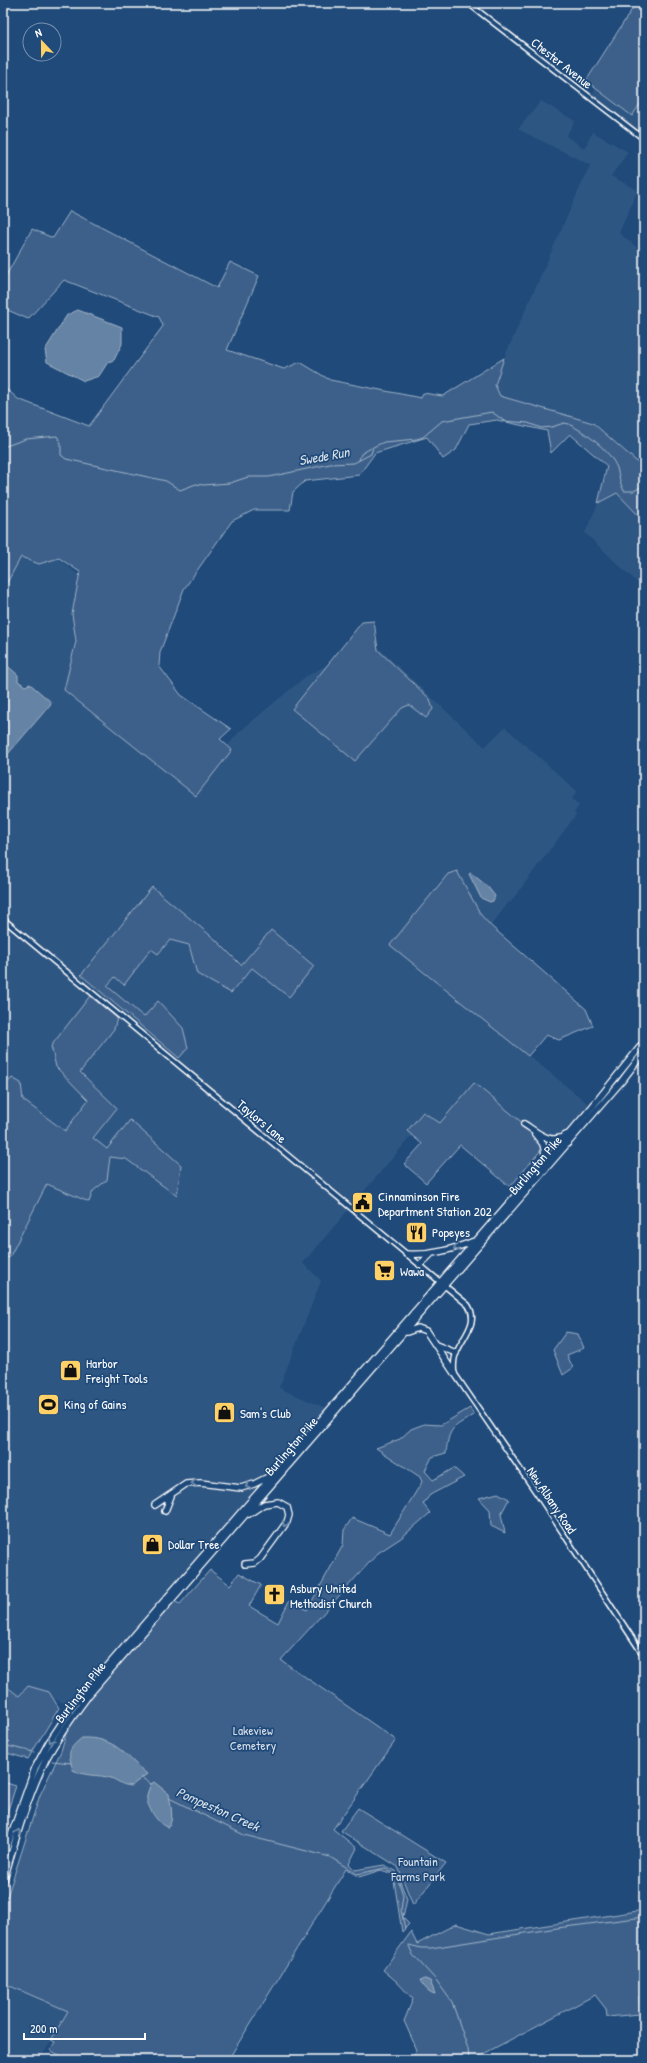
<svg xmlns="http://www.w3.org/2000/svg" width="647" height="2063" viewBox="0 0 647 2063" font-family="'Patrick Hand',sans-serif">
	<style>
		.built { fill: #2e5683 }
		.green { fill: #3c618b; stroke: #9eb0c5 }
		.water { fill: #6583a4; stroke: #a3b5c8 }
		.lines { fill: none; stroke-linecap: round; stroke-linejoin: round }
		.stream { stroke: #a3b5c8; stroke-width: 1 }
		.minor-casing { stroke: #fff; stroke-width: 7 }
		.highway-casing { stroke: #fff; stroke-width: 8 }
		.minor { stroke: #1f4a7a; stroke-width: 4 }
		.highway { stroke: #1f4a7a; stroke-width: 5.5 }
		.oneway { stroke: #7992af }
		.labels { text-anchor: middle; stroke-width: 3.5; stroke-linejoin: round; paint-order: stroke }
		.street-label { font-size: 13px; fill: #fff; stroke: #1f4a7a }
		.poi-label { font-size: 13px; fill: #fff; stroke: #1f4a7a; text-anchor: start }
		.park-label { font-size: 13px; fill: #d8dfe8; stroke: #1f4a7a }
		.water-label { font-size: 14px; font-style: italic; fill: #d8e0e8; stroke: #1f4a7a }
	</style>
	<rect width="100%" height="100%" fill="#1f4a7a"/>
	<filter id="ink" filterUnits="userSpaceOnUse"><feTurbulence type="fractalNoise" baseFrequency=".025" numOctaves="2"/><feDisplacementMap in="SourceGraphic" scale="8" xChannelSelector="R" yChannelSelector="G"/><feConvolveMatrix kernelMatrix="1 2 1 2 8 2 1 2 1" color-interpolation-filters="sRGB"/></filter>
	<g filter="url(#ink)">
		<path class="built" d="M 644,5 L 644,138 L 590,98 Z
			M 541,101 L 575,121 L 566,136 L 584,148 L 593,132 L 628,152 L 611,176 L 638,190 L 619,233 L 644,253 L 644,468 L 593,423 L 500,396 L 495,385 L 504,358 L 590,165 L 518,129 Z
			M 617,493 L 639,516 L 644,515 L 644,589 L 585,533 L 598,503 Z
			M 3,520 L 51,553 L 84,579 L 68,683 L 192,789 L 238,733 L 305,677 L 336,660 L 359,630 L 485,747 L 505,727 L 577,791 L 572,799 L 579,805 L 574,813 L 576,815 L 510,903 L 509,902 L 444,986 L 592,1107 L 564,1137 L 437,1129 L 424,1121 L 303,1263 L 321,1281 L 279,1388 L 330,1410 L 73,1706 L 26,1689 L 19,1696 L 3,1684 Z
			M 3,1983 L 68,2011 L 40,2060 L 3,2060 Z"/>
		<path class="green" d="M 636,3 L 644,3 L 644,98 L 632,116 L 586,81 Z
			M 70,211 L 217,288 L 230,262 L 259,276 L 227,350 L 284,369 L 300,362 L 330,380 L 421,398 L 423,393 L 443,396 L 504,358 L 495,385 L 500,396 L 593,423 L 644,468 L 644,515 L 639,516 L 617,493 L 598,503 L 607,466 L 570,434 L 551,453 L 547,431 L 497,420 L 469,424 L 456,450 L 443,459 L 427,437 L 375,453 L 359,475 L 305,481 L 293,492 L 290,510 L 254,510 L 232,521 L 184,589 L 160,652 L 159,666 L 181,695 L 231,729 L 220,739 L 232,750 L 196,796 L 64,690 L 76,641 L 72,614 L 80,572 L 59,558 L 39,564 L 21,557 L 3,590 L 3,386 L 18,399 L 89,426 L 163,326 L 159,317 L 64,280 L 28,319 L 3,308 L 3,281 L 32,229 L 53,238 Z
			M 374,621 L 378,650 L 430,699 L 433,709 L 426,718 L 409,705 L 402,708 L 355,761 L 292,709 L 362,622 Z
			M 457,871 L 481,915 L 491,926 L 586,1009 L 593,1026 L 559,1040 L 546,1035 L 528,1056 L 390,945 L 448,874 Z
			M 152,887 L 216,940 L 241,965 L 271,930 L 314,966 L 289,997 L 252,968 L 231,993 L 197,974 L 189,945 L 170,940 L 158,954 L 151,949 L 124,985 L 115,977 L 107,986 L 144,1017 L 158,1001 L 183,1028 L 188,1048 L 179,1058 L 81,975 Z
			M 90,996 L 117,1018 L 114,1029 L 80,1072 L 117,1108 L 93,1138 L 107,1149 L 130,1120 L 181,1165 L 177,1196 L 126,1159 L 110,1157 L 107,1180 L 93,1191 L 89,1202 L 47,1184 L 9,1258 L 3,1256 L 3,1087 L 12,1078 L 21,1083 L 23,1100 L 65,1131 L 88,1100 L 56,1067 L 51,1046 Z
			M 474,1083 L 547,1143 L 510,1187 L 460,1145 L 426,1183 L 404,1164 L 422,1144 L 407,1131 L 423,1112 L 440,1123 Z
			M 566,1332 L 578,1334 L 584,1348 L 567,1355 L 573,1368 L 563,1375 L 553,1350 Z
			M 470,1408 L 474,1415 C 452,1428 449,1427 446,1453 L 432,1457 L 425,1471 L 433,1480 L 454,1468 L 464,1477 L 430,1495 L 423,1504 L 430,1513 L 401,1538 L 378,1553 L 281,1660 L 396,1740 L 333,1829 L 357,1848 L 349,1864 L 355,1870 L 384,1865 L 396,1871 L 407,1899 L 403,1918 L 409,1924 L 402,1932 L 393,1874 L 381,1870 L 359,1877 L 346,1869 L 228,2060 L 68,2060 L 50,2050 L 55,2042 L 51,2040 L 68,2011 L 3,1983 L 3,1895 L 7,1897 L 40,1795 L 61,1751 L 70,1720 L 171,1600 L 180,1604 L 210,1570 L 230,1585 L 239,1573 L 261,1585 L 249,1606 L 278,1623 L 289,1601 L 307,1610 L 343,1545 L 344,1530 L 352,1518 L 390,1534 L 422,1482 L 420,1477 L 376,1448 L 400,1439 L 411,1429 L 424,1424 L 441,1425 Z
			M 498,1493 L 509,1499 L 501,1514 L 505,1533 L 491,1526 L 490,1510 L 479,1498 Z
			M 3,1684 L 19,1696 L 28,1686 L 49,1692 L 59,1708 L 28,1759 L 3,1752 Z
			M 3,1782 L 16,1786 L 3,1825 Z
			M 358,1808 L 446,1863 L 413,1905 L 398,1867 L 341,1831 Z
			M 644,1910 L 644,2000 L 639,1996 L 640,2014 L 607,2017 L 606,2009 L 595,1995 L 472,2060 L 412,2060 L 417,2050 L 404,2021 L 413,1999 L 396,1981 L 383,1970 L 411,1932 L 417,1944 L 456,1924 L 489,1934 Z"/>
		<path class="water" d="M 78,310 L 122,327 L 122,344 L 114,360 L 108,362 L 99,376 L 84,381 L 47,362 L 45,350 L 67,315 Z
			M 3,662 L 18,675 L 18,681 L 25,686 L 30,684 L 51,702 L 50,705 L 8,754 L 3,752 Z
			M 471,873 L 487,886 L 495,896 L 493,901 L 490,902 L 481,898 L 469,874 Z
			M 82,1738 C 116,1737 124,1755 147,1774 L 131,1786 C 121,1785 119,1781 111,1778 C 98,1774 86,1777 73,1770 C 68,1753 67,1750 82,1738 Z
			M 154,1782 L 169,1794 C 170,1802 175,1821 168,1827 C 160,1827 148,1808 147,1800 C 146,1795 149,1789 151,1784 Z
			M 425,1979 L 430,1981 L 435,1994 C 429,1993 423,1986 420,1980 Z"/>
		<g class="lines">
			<path class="stream" d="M 3,447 L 26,439 L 57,436 L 61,443 L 61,455 L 66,459 L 166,481 L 180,490 L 196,484 L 203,485 L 230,483 L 248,477 L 269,477 L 330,464 L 354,463 L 371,454 L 373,447 L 384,442 L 417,439 L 423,437 L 442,421 L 492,412 L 504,421 L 528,423 L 541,428 L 552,427 L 564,423 L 569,424 C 586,433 610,450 617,468 C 619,475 620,484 624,491 L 634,491 L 644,485
				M 359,460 L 361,454 L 371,448
				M 3,475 L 9,477
				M 3,1712 L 8,1726 L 3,1736
				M 3,1745 L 34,1752
				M 52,1761 L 71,1763
				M 142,1778 L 151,1784
				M 169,1798 L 244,1835 L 330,1857 L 357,1874 L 385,1868 L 396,1874 L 403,1895 L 401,1910 L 405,1929
				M 409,1945 L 421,1948 L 431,1948 L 557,1928 L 644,1917
				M 409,1946 L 413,1955 L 436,1980 L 452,2002 L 468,2049 L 469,2060"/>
			<defs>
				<path id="minor" d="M 468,3 L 644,139
					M 3,919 L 468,1305 C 480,1323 462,1337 456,1354 C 453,1360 454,1367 454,1373 L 540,1498 L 644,1656"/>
				<path id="highway" d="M 524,1124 C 537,1132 551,1146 566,1135
					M 535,1134 L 543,1144 L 546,1159
					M 406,1254 C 431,1256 454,1249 477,1240
					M 420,1265 L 431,1254
					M 407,1332 L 418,1328 L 426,1331 L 454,1373
					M 436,1345 L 456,1353
					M 155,1505 L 186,1484 L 200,1483 L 241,1488 L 254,1484 L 272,1475
					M 165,1511 L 171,1496
					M 245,1564 L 255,1563 L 260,1559 L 287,1522 L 289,1515 L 287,1507 L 278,1502 L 264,1504 L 249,1514
					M 3,1858 L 35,1768 L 49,1742 L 73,1706 L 592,1107 L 644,1042
					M 3,1883 C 15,1841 27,1798 46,1759 C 58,1737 73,1716 88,1696 L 621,1082 L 644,1052"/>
			</defs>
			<use href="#minor" class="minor-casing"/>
			<use href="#highway" class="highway-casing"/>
			<use href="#minor" class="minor"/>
			<use href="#highway" class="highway"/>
		</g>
		<defs><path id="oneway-chevron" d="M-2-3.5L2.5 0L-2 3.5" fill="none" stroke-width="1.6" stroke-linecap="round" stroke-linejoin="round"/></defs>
		<g class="oneway">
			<use href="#oneway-chevron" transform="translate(456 1248) rotate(163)"/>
			<use href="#oneway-chevron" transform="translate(194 1483) rotate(177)"/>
			<use href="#oneway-chevron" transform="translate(248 1486) rotate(163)"/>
			<use href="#oneway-chevron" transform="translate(285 1524) rotate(119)"/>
			<use href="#oneway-chevron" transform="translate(51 1740) rotate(122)"/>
			<use href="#oneway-chevron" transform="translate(18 1832) rotate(-73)"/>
		</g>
	</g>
	<defs>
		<symbol id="civic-square" viewBox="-11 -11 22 22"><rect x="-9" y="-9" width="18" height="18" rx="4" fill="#ffd166" stroke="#1f4a7a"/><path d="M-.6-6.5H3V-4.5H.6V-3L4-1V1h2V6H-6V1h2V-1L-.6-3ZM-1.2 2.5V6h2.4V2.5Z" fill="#111"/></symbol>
		<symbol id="restaurant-square" viewBox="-11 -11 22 22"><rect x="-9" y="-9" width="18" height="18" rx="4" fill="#ffd166" stroke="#1f4a7a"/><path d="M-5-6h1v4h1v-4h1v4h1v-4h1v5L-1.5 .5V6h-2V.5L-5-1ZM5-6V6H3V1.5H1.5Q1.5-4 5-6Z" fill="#111"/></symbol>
		<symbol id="supermarket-square" viewBox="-11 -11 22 22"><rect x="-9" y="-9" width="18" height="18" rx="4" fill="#ffd166" stroke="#1f4a7a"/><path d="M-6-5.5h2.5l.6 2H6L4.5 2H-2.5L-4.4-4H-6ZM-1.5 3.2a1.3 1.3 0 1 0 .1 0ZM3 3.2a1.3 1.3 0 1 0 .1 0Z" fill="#111"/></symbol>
		<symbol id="shop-square" viewBox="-11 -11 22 22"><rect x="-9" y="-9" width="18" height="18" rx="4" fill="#ffd166" stroke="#1f4a7a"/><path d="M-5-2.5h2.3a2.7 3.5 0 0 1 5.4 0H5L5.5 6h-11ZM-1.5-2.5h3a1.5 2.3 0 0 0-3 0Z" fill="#111"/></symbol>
		<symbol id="stadium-square" viewBox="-11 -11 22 22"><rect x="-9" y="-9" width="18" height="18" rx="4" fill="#ffd166" stroke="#1f4a7a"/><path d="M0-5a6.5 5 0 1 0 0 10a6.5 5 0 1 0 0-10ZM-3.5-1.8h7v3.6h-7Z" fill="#111"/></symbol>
		<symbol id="church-square" viewBox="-11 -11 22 22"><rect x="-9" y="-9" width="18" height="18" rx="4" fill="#ffd166" stroke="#1f4a7a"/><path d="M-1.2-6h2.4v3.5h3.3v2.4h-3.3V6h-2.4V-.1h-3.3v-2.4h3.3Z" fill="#111"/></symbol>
	</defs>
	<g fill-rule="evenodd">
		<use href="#civic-square" x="350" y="1190" width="25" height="25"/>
		<use href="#restaurant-square" x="404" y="1220" width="25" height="25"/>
		<use href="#supermarket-square" x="372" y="1258" width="25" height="25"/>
		<use href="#shop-square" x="58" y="1358" width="25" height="25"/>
		<use href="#stadium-square" x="36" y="1392" width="25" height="25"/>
		<use href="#shop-square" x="212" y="1400" width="25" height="25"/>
		<use href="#shop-square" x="140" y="1532" width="25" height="25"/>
		<use href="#church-square" x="262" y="1582" width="25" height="25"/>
	</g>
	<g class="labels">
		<g class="street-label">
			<text transform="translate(562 63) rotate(38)" y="5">Chester Avenue</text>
			<text transform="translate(262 1121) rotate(40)" y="5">Taylors Lane</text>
			<text transform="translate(535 1165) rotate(-49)" y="5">Burlington Pike</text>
			<text transform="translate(291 1446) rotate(-49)" y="5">Burlington Pike</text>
			<text transform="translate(552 1500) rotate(56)" y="5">New Albany Road</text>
			<text transform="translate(80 1692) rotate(-52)" y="5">Burlington Pike</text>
		</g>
		<g class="poi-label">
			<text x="378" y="1201">Cinnaminson Fire<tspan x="378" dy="15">Department Station 202</tspan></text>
			<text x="432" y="1237">Popeyes</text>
			<text x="400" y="1276">Wawa</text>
			<text x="86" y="1368">Harbor<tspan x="86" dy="15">Freight Tools</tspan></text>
			<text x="64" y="1409">King of Gains</text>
			<text x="240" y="1418">Sam's Club</text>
			<text x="168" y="1549">Dollar Tree</text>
			<text x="290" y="1593">Asbury United<tspan x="290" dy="15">Methodist Church</tspan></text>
		</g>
		<g class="park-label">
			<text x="253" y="1735">Lakeview<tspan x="253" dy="15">Cemetery</tspan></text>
			<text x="418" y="1866">Fountain<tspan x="418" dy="15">Farms Park</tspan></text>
		</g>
		<g class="water-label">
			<text transform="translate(324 456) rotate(-10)" y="5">Swede Run</text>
			<text transform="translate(218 1809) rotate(24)" y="5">Pompeston Creek</text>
		</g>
	</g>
	<rect width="647" height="2063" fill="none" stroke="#1f4a7a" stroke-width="16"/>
	<rect x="8" y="8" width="631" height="2047" fill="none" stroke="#fff" stroke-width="1.5" filter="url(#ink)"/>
	<g transform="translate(42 42) rotate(338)"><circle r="19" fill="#1f4a7a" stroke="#7992af"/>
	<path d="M0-3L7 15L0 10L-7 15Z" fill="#ffd166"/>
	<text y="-6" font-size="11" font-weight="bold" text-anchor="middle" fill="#ffffff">N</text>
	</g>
	<path d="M24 2033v6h121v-6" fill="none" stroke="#ffffff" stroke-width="2"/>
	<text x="30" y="2033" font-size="12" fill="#ffffff" stroke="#1f4a7a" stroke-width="3" paint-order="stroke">200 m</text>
</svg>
